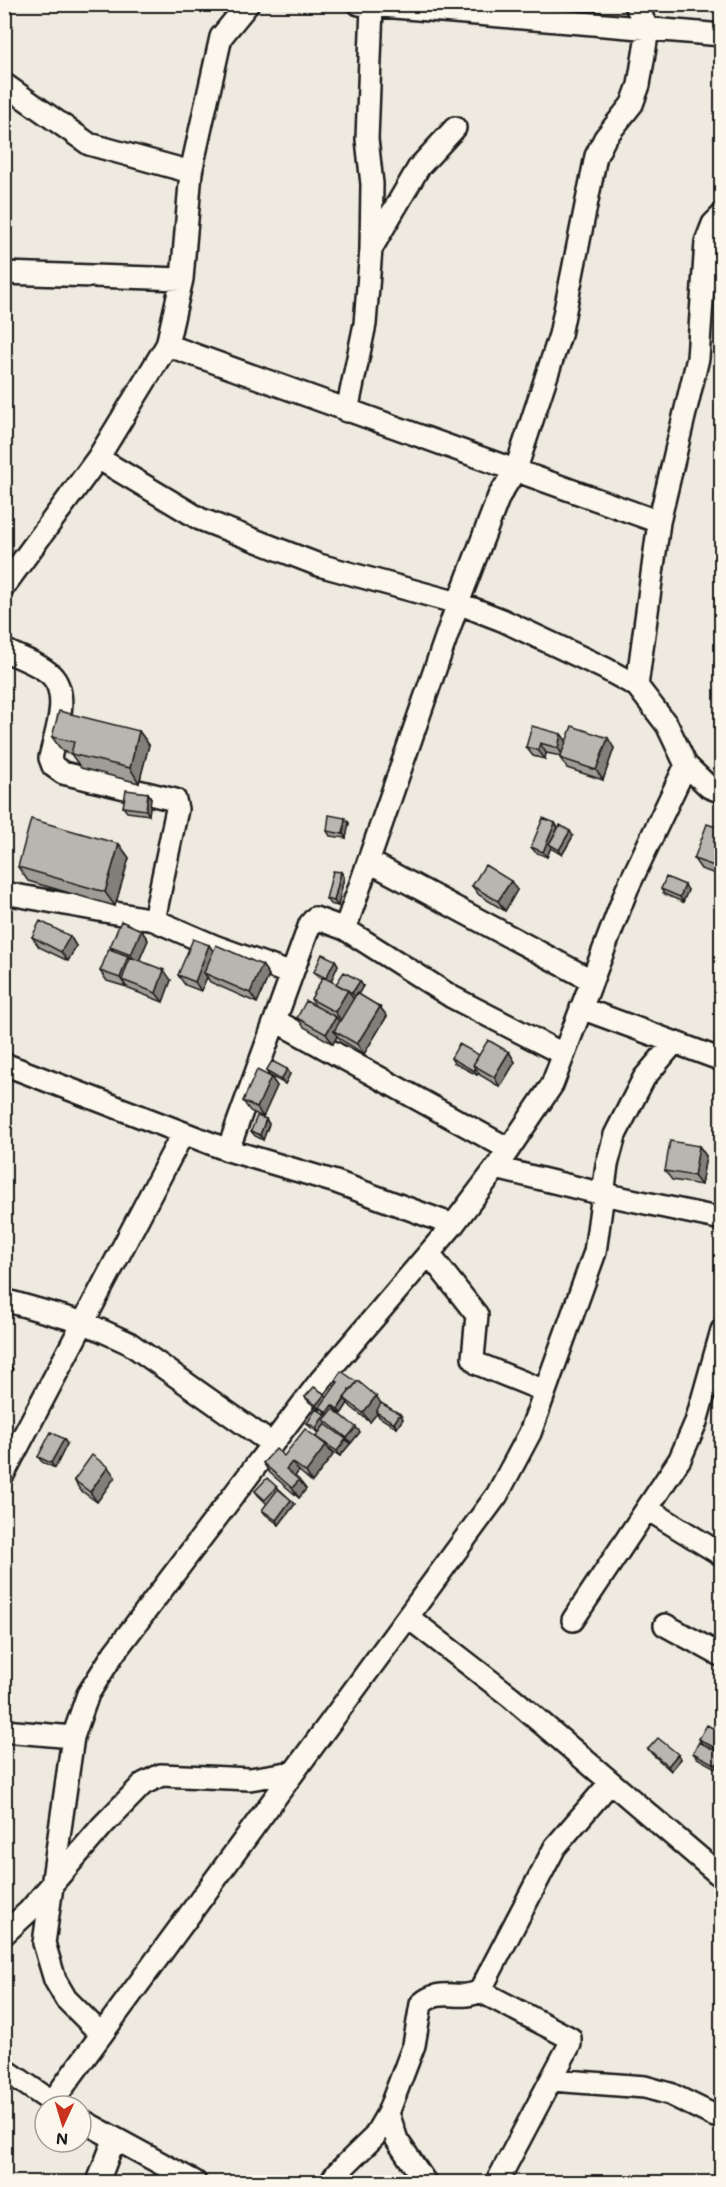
<svg xmlns="http://www.w3.org/2000/svg" width="726" height="2187" viewBox="0 0 726 2187" font-family="Mali,sans-serif">
	<style>
		.lines { fill: none; stroke-linecap: round; stroke-linejoin: round }
		.minor-casing { stroke: #1c1c1c; stroke-width: 26 }
		.minor { stroke: #fbf7ec; stroke-width: 21 }
		.wall { fill: #9f9d96; stroke: #1c1c1c; stroke-width: 1.5 }
		.shaded-wall { fill: #827f7a; stroke: #1c1c1c; stroke-width: 1.5 }
		.building { fill: #b9b6af; stroke: #1c1c1c; stroke-width: 1.5 }
	</style>
	<rect width="100%" height="100%" fill="#eeeadf"/>
	<filter id="ink" filterUnits="userSpaceOnUse"><feTurbulence type="fractalNoise" baseFrequency=".0167" numOctaves="2"/><feDisplacementMap in="SourceGraphic" scale="12" xChannelSelector="R" yChannelSelector="G"/><feConvolveMatrix kernelMatrix="1 2 1 2 8 2 1 2 1" color-interpolation-filters="sRGB"/></filter>
	<g filter="url(#ink)">
		<g class="lines">
			<defs>
				<path id="minor" d="M 359,4 L 722,35
					M 4,84 L 89,144 L 191,172
					M 371,249 L 419,167 L 455,128
					M 4,273 L 182,279
					M 167,345 L 659,522
					M 347,411 L 365,324 L 371,249 L 372,184 L 367,139 L 372,6
					M 98,458 L 200,519 L 319,565 L 458,603 L 502,620 L 604,668 L 637,686 L 667,725 L 686,765 L 709,787 L 722,792
					M 4,586 L 98,458 L 167,345 L 182,279 L 191,172 L 221,37 L 248,4
					M 4,650 C 18,657 40,664 51,675 C 71,695 55,735 50,758 L 53,766 L 63,773 L 175,800 L 177,809 L 154,920
					M 637,686 L 659,522 L 698,358 L 706,242 L 713,224 L 722,215
					M 370,862 L 591,980
					M 4,893 L 154,920 L 214,946 L 292,974
					M 345,929 L 458,603 L 499,496 L 516,469 L 560,335 L 596,156 L 605,138 L 632,104 L 639,85 L 648,29 L 635,4
					M 581,1008 L 722,1060
					M 276,1021 L 507,1148
					M 4,1064 L 228,1150 L 336,1182 L 453,1225 L 496,1168 L 603,1194 L 722,1219
					M 228,1150 L 310,924 L 315,918 L 345,929 L 452,997 L 563,1054
					M 496,1168 L 552,1085 L 627,889 L 686,765
					M 429,1254 L 477,1315 L 473,1358 L 478,1364 L 545,1391
					M 4,1300 L 85,1323 L 129,1343 L 272,1444
					M 4,1473 L 183,1133
					M 649,1510 L 722,1555
					M 409,1618 L 511,1697 L 722,1877
					M 573,1620 L 680,1459 L 696,1422 L 722,1330
					M 665,1625 L 722,1656
					M 4,1731 L 73,1737
					M 4,1934 L 29,1911 L 103,1825 L 143,1784 L 161,1775 L 250,1779 L 293,1772
					M 480,1991 L 570,2038 L 570,2044 L 497,2182
					M 101,2034 L 66,1999 L 55,1980 L 44,1943 L 73,1737 L 88,1694 L 114,1653 L 320,1381 L 453,1225
					M 4,2069 L 58,2106
					M 552,2080 L 645,2087 L 670,2094 L 715,2116 L 722,2116
					M 52,2102 L 497,1495 L 530,1433 L 595,1252 L 607,1165 L 615,1135 L 644,1078 L 673,1044
					M 388,2113 L 397,2140 L 425,2182
					M 81,2120 L 195,2182
					M 98,2182 L 114,2140
					M 331,2182 L 336,2174 L 374,2137 L 388,2113 L 414,2045 L 421,2004 C 441,1986 459,2002 480,1991 L 555,1847 L 610,1783"/>
			</defs>
			<use href="#minor" class="minor-casing"/>
			<use href="#minor" class="minor"/>
		</g>
		<path class="wall" d="M 139,731 L 149,745 L 139,783 L 81,768 L 71,754 L 62,751 L 52,737 Z
			M 561,734 L 566,741 L 614,748 L 603,780 L 567,768 L 560,758 L 561,756 L 546,753 L 545,759 L 533,756 L 526,747 Z
			M 148,793 L 151,798 L 149,815 L 127,812 L 123,807 Z
			M 349,823 L 346,838 L 330,836 L 327,831 Z
			M 555,823 L 558,828 L 573,836 L 562,855 L 552,849 L 551,847 L 547,857 L 535,852 L 531,847 Z
			M 722,829 L 722,876 L 701,869 L 694,859 Z
			M 119,844 L 129,858 L 115,906 L 28,881 L 18,867 Z
			M 341,872 L 344,877 L 338,906 L 330,904 L 326,899 Z
			M 472,886 L 517,890 L 505,911 L 479,895 Z
			M 661,889 L 688,890 L 683,902 L 664,894 Z
			M 141,930 L 148,940 L 139,961 L 171,980 L 163,1002 L 129,989 L 127,987 L 107,981 L 100,971 L 114,951 L 110,947 Z
			M 70,936 L 76,946 L 68,961 L 39,947 L 32,937 Z
			M 209,945 L 213,951 L 262,965 L 269,975 L 257,1003 L 210,982 L 207,977 L 201,991 L 185,985 L 178,975 Z
			M 335,960 L 338,965 L 331,981 L 336,984 L 363,986 L 358,994 L 380,1007 L 387,1016 L 364,1054 L 341,1040 L 337,1036 L 333,1044 L 304,1027 L 297,1018 L 315,1006 L 311,999 L 322,979 L 317,976 L 314,972 Z
			M 509,1052 L 515,1062 L 500,1087 L 480,1075 L 479,1073 L 477,1075 L 454,1063 L 451,1058 Z
			M 287,1069 L 290,1074 L 285,1084 L 270,1076 L 266,1071 Z
			M 271,1077 L 277,1086 L 263,1117 L 250,1111 L 243,1101 Z
			M 266,1119 L 269,1124 L 263,1140 L 255,1136 L 251,1131 Z
			M 699,1146 L 706,1156 L 701,1185 L 672,1180 L 665,1171 Z
			M 335,1380 L 400,1414 L 403,1419 L 397,1428 L 379,1417 L 377,1413 L 370,1422 L 351,1407 L 348,1403 L 341,1414 L 336,1410 L 360,1432 L 351,1443 L 347,1441 L 350,1444 L 340,1456 L 329,1449 L 333,1455 L 312,1482 L 299,1471 L 295,1476 L 299,1480 L 306,1489 L 299,1498 L 270,1473 L 263,1463 L 284,1456 L 316,1437 L 319,1433 L 310,1427 L 307,1423 L 326,1417 L 328,1415 L 321,1408 L 320,1410 L 309,1402 L 305,1397 L 327,1398 L 337,1383 Z
			M 67,1444 L 55,1468 L 42,1462 L 38,1457 Z
			M 115,1477 L 97,1502 L 80,1490 L 74,1480 Z
			M 277,1487 L 291,1500 L 295,1504 L 279,1525 L 265,1514 L 262,1510 L 267,1504 L 258,1495 L 255,1491 Z
			M 722,1733 L 722,1766 L 719,1770 L 697,1758 L 693,1753 L 702,1744 L 699,1739 Z
			M 648,1749 L 678,1754 L 681,1759 L 671,1771 L 652,1754 Z"/>
		<path class="shaded-wall" d="M 139,731 L 149,745 L 139,783 L 130,768 Z
			M 561,734 L 568,743 L 564,757 L 558,748 Z
			M 608,738 L 614,748 L 603,780 L 596,770 Z
			M 540,743 L 546,753 L 545,759 L 538,750 Z
			M 148,793 L 151,798 L 149,815 L 146,810 Z
			M 345,818 L 349,823 L 346,838 L 343,834 Z
			M 555,823 L 558,828 L 549,844 L 551,847 L 547,857 L 543,852 Z
			M 570,831 L 573,836 L 562,855 L 559,850 Z
			M 119,844 L 129,858 L 115,906 L 105,892 Z
			M 341,872 L 344,877 L 338,906 L 334,901 Z
			M 511,881 L 517,890 L 505,911 L 498,901 Z
			M 685,885 L 688,890 L 683,902 L 680,897 Z
			M 141,930 L 148,940 L 137,965 L 131,955 Z
			M 70,936 L 76,946 L 68,961 L 61,952 Z
			M 209,945 L 215,954 L 204,973 L 207,977 L 201,991 L 195,982 Z
			M 128,956 L 135,966 L 122,980 L 127,988 L 120,978 Z
			M 335,960 L 338,965 L 330,983 L 326,978 Z
			M 262,965 L 269,975 L 257,1003 L 250,993 Z
			M 164,970 L 171,980 L 163,1002 L 156,993 Z
			M 360,981 L 363,986 L 356,998 L 352,993 Z
			M 348,990 L 354,1000 L 342,1022 L 335,1012 Z
			M 380,1007 L 387,1016 L 364,1054 L 357,1044 Z
			M 336,1017 L 342,1026 L 334,1031 L 337,1036 L 333,1044 L 326,1034 Z
			M 509,1052 L 515,1062 L 500,1087 L 494,1077 Z
			M 475,1068 L 479,1073 L 477,1075 L 474,1071 Z
			M 287,1069 L 290,1074 L 285,1084 L 281,1080 Z
			M 271,1077 L 277,1086 L 263,1117 L 257,1108 Z
			M 266,1119 L 269,1124 L 263,1140 L 260,1135 Z
			M 699,1146 L 706,1156 L 701,1185 L 694,1176 Z
			M 6,1360 L 13,1369 L 4,1386 L 4,1363 Z
			M 325,1394 L 328,1399 L 320,1410 L 316,1405 Z
			M 376,1396 L 383,1406 L 370,1422 L 363,1413 Z
			M 345,1399 L 348,1403 L 341,1414 L 338,1409 Z
			M 332,1405 L 336,1410 L 331,1417 L 327,1412 Z
			M 325,1414 L 328,1419 L 324,1420 L 326,1423 L 319,1433 L 316,1428 Z
			M 400,1414 L 403,1419 L 397,1428 L 394,1423 Z
			M 356,1427 L 360,1432 L 351,1443 L 347,1438 Z
			M 64,1439 L 67,1444 L 55,1468 L 51,1463 Z
			M 346,1439 L 350,1444 L 340,1456 L 337,1451 Z
			M 326,1445 L 333,1455 L 312,1482 L 306,1472 Z
			M 292,1462 L 299,1471 L 293,1478 L 286,1469 Z
			M 108,1467 L 115,1477 L 97,1502 L 90,1492 Z
			M 299,1480 L 306,1489 L 299,1498 L 292,1488 Z
			M 291,1500 L 295,1504 L 279,1525 L 276,1520 Z
			M 678,1754 L 681,1759 L 671,1771 L 668,1766 Z
			M 722,1755 L 722,1766 L 719,1770 L 716,1765 Z"/>
		<path class="building" d="M 59,711 L 139,731 L 130,768 L 71,754 L 74,742 L 52,737 Z
			M 532,726 L 561,734 L 558,748 L 540,743 L 538,750 L 526,747 Z
			M 572,726 L 608,738 L 596,770 L 560,758 Z
			M 126,790 L 148,793 L 146,810 L 123,807 Z
			M 329,815 L 345,818 L 343,834 L 327,831 Z
			M 543,818 L 555,823 L 543,852 L 531,847 Z
			M 31,819 L 119,844 L 105,892 L 18,867 Z
			M 707,824 L 722,829 L 722,863 L 720,868 L 694,859 Z
			M 560,825 L 570,831 L 559,850 L 549,844 Z
			M 485,865 L 511,881 L 498,901 L 472,886 Z
			M 333,871 L 341,872 L 334,901 L 326,899 Z
			M 666,877 L 685,885 L 680,897 L 661,889 Z
			M 40,921 L 70,936 L 61,952 L 32,937 Z
			M 121,921 L 141,930 L 131,955 L 110,947 Z
			M 193,939 L 209,945 L 195,982 L 178,975 Z
			M 216,945 L 262,965 L 250,993 L 204,973 Z
			M 109,949 L 128,956 L 120,978 L 100,971 Z
			M 322,954 L 335,960 L 326,978 L 314,972 Z
			M 130,957 L 164,970 L 156,993 L 122,980 Z
			M 344,972 L 360,981 L 352,993 L 336,984 Z
			M 323,977 L 348,990 L 335,1012 L 311,999 Z
			M 357,993 L 380,1007 L 357,1044 L 334,1031 Z
			M 306,1001 L 336,1017 L 326,1034 L 297,1018 Z
			M 488,1040 L 509,1052 L 494,1077 L 473,1065 Z
			M 459,1044 L 479,1055 L 473,1065 L 475,1068 L 474,1071 L 451,1058 Z
			M 272,1061 L 287,1069 L 281,1080 L 266,1071 Z
			M 257,1070 L 271,1077 L 257,1108 L 243,1101 Z
			M 257,1116 L 266,1119 L 260,1135 L 251,1131 Z
			M 670,1141 L 699,1146 L 694,1176 L 665,1171 Z
			M 341,1371 L 357,1382 L 350,1390 L 348,1389 L 350,1391 L 344,1398 L 345,1398 L 338,1409 L 332,1405 L 327,1412 L 320,1407 L 338,1382 L 335,1380 Z
			M 358,1381 L 376,1396 L 363,1413 L 344,1398 Z
			M 314,1387 L 325,1394 L 316,1405 L 305,1397 Z
			M 381,1403 L 400,1414 L 394,1423 L 376,1412 Z
			M 316,1409 L 325,1414 L 316,1428 L 307,1423 Z
			M 333,1409 L 356,1427 L 347,1438 L 324,1420 Z
			M 325,1424 L 346,1439 L 337,1451 L 316,1437 Z
			M 305,1429 L 326,1445 L 306,1472 L 292,1462 L 286,1469 L 299,1480 L 292,1488 L 263,1463 L 276,1449 L 284,1456 Z
			M 51,1432 L 64,1439 L 51,1463 L 38,1457 Z
			M 92,1455 L 108,1467 L 90,1492 L 74,1480 Z
			M 267,1478 L 277,1487 L 265,1500 L 255,1491 Z
			M 278,1489 L 291,1500 L 276,1520 L 262,1510 Z
			M 707,1725 L 722,1733 L 722,1752 L 699,1739 Z
			M 658,1738 L 678,1754 L 668,1766 L 648,1749 Z
			M 699,1742 L 722,1754 L 716,1765 L 693,1753 Z"/>
	</g>
	<rect width="726" height="2187" fill="none" stroke="#fbf7ec" stroke-width="24"/>
	<rect x="12" y="12" width="702" height="2163" fill="none" stroke="#1c1c1c" stroke-width="2" filter="url(#ink)"/>
	<g transform="translate(63 2124) rotate(184)"><circle r="28" fill="#fbf7ec" stroke="#a29f99" stroke-width="1.5"/>
	<path d="M0-4.5L10 22L0 15L-10 22Z" fill="#c8321e"/>
	<text y="-9" font-size="16" font-weight="bold" text-anchor="middle" fill="#1c1c1c">N</text>
	</g>
</svg>
